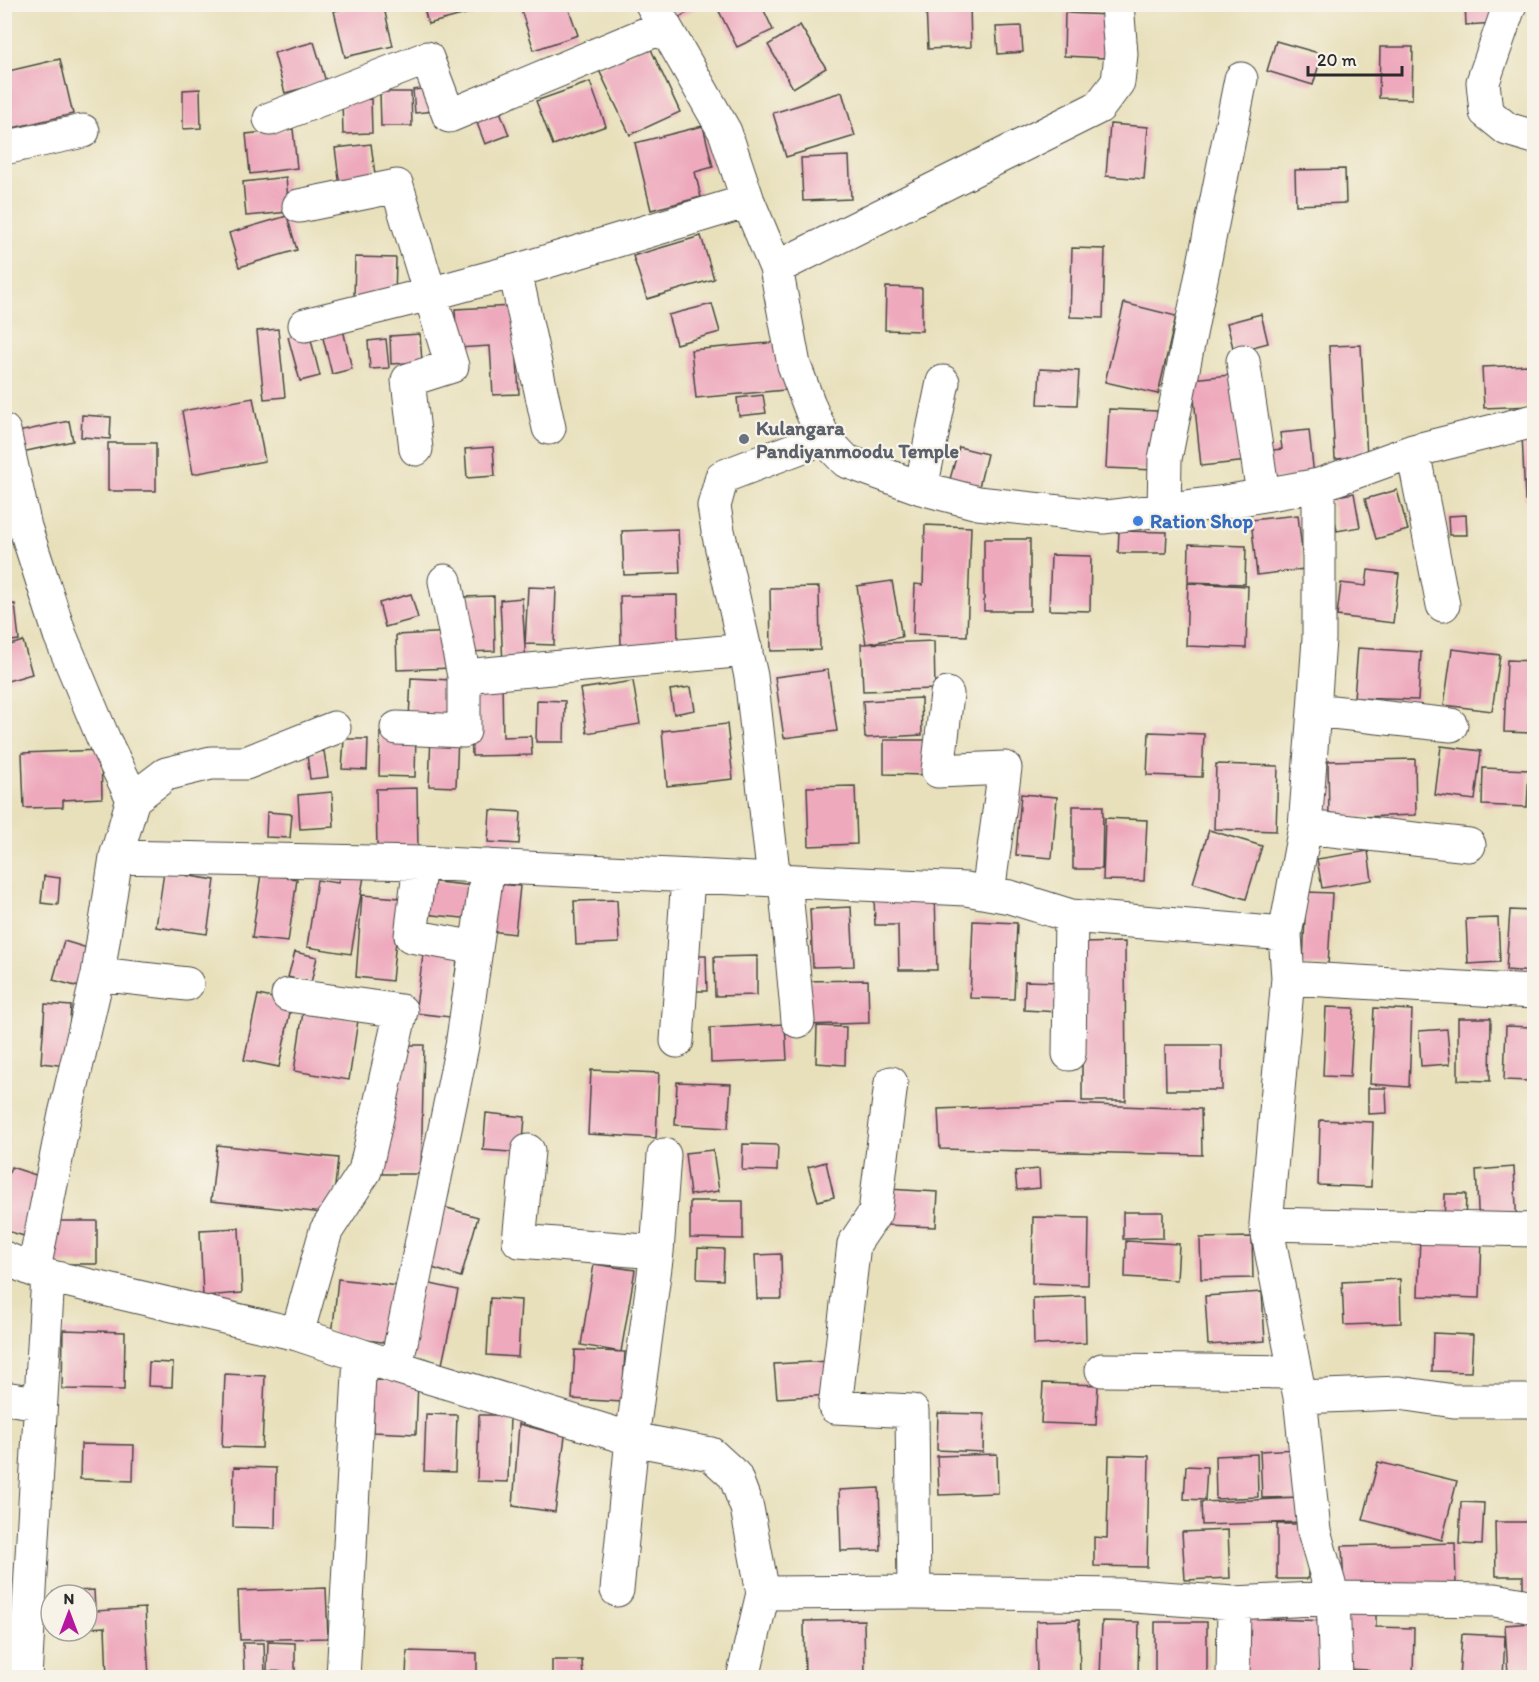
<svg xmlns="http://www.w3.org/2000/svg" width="1539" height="1682" viewBox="0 0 1539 1682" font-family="Itim,sans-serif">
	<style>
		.building { fill: #eea9bd }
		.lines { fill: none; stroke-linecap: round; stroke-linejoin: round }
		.minor-casing { stroke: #474641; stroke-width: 35 }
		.minor { stroke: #fff; stroke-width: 33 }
		.worship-dot { fill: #6b7280; stroke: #f7f3e8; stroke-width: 2 }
		.shop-dot { fill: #3f7fe0; stroke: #f7f3e8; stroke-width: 2 }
		.labels { text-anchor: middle; stroke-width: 4.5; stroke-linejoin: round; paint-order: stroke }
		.worship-label { font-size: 20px; font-weight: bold; fill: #5b616d; stroke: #f7f3e8; text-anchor: start }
		.shop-label { font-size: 20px; font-weight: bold; fill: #366cbe; stroke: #f7f3e8; text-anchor: start }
	</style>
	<rect width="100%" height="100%" fill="#f7f3e8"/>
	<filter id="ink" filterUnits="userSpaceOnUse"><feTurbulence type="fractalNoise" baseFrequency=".0167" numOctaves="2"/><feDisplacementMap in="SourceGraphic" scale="12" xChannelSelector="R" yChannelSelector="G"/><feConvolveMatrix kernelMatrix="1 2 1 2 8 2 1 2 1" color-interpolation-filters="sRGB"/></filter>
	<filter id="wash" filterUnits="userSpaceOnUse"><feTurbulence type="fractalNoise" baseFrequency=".008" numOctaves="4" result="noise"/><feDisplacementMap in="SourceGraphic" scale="24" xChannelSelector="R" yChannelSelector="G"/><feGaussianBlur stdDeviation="1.35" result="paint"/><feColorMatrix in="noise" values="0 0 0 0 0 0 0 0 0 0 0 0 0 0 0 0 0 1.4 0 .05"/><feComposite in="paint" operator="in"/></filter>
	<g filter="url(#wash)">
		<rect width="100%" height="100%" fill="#e8e0bb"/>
		<g id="blocks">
			<path class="building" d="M 364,4 L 383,4 L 393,46 L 345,57 L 334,11 Z
				M 423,4 L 475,4 L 477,11 L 428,24 Z
				M 519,4 L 567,4 L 578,35 L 534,50 Z
				M 671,4 L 703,4 L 678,18 Z
				M 734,4 L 761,4 L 773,30 L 737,47 L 719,11 Z
				M 970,4 L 971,47 L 928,49 L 926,6 Z
				M 1465,4 L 1495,4 L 1495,23 L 1466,25 Z
				M 1065,13 L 1108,15 L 1105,58 L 1064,56 Z
				M 800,25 L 826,68 L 793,88 L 768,45 Z
				M 1021,26 L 1023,52 L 998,54 L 996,27 Z
				M 1276,41 L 1322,54 L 1313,85 L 1267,71 Z
				M 314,42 L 326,82 L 285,93 L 274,53 Z
				M 649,45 L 680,112 L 630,135 L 598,68 Z
				M 1380,47 L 1413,47 L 1412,99 L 1379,98 Z
				M 60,59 L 73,114 L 4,130 L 4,72 Z
				M 590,82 L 606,126 L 553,145 L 536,101 Z
				M 432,88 L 435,111 L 415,113 L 413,90 Z
				M 200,89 L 201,128 L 183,129 L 183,90 Z
				M 380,92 L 411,92 L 412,126 L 381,126 Z
				M 842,92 L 855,136 L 786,157 L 773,113 Z
				M 371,99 L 372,133 L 343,134 L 342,100 Z
				M 498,106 L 509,135 L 485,144 L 474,115 Z
				M 1110,124 L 1148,127 L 1144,179 L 1106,176 Z
				M 703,126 L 713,167 L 695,172 L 701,197 L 651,210 L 635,143 Z
				M 293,129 L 297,168 L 250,174 L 246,134 Z
				M 371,144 L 376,182 L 340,187 L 335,148 Z
				M 849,156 L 851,199 L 803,201 L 801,158 Z
				M 1345,169 L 1346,203 L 1296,205 L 1295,170 Z
				M 286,177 L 289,212 L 246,216 L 243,182 Z
				M 287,216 L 297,250 L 239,267 L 229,233 Z
				M 701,236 L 714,279 L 647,299 L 633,256 Z
				M 1072,248 L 1105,249 L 1103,318 L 1070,317 Z
				M 355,257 L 396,258 L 395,301 L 354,300 Z
				M 886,287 L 922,288 L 922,331 L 885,330 Z
				M 1124,303 L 1176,316 L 1158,394 L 1105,382 Z
				M 712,304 L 720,332 L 676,344 L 668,315 Z
				M 514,306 L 519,394 L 493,395 L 490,346 L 457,348 L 455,309 Z
				M 1261,314 L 1268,343 L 1234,352 L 1227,323 Z
				M 342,325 L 352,369 L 332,374 L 321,330 Z
				M 278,329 L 285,397 L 264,399 L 257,331 Z
				M 309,332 L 320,376 L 300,381 L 288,337 Z
				M 420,334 L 422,362 L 391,364 L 390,336 Z
				M 386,339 L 389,368 L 370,369 L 368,341 Z
				M 780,342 L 785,390 L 696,398 L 691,350 Z
				M 1361,345 L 1367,457 L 1335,459 L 1329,346 Z
				M 1530,365 L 1533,406 L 1484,408 L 1482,367 Z
				M 1040,369 L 1079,371 L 1077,405 L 1038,404 Z
				M 1239,374 L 1248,461 L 1201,466 L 1192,379 Z
				M 763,395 L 766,413 L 739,416 L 737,398 Z
				M 253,398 L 265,461 L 193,474 L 182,411 Z
				M 1109,409 L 1157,411 L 1155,470 L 1106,468 Z
				M 82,415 L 111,417 L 110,439 L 81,437 Z
				M 69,421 L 73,441 L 22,452 L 18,432 Z
				M 1309,430 L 1314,476 L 1265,480 L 1263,451 L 1282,449 L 1280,433 Z
				M 1534,433 L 1534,500 L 1525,501 L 1522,434 Z
				M 108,443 L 156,443 L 156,491 L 108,491 Z
				M 493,447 L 495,476 L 467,478 L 465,449 Z
				M 959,447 L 987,454 L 979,487 L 950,479 Z
				M 1397,490 L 1408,530 L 1376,539 L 1365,499 Z
				M 1354,493 L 1360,527 L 1337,531 L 1331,497 Z
				M 1298,515 L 1304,569 L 1257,575 L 1251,520 Z
				M 1466,515 L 1467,535 L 1449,535 L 1448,516 Z
				M 925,525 L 971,527 L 967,636 L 913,634 L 915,584 L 923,585 Z
				M 678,529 L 680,573 L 624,575 L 622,531 Z
				M 1119,531 L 1167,532 L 1166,553 L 1118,553 Z
				M 984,539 L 1030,539 L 1030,611 L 984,611 Z
				M 1189,544 L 1246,546 L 1245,584 L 1188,582 Z
				M 1051,555 L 1091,556 L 1090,611 L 1049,610 Z
				M 1368,570 L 1399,574 L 1393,623 L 1337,616 L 1341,583 L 1366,586 Z
				M 892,581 L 902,637 L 866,644 L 857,586 Z
				M 1188,583 L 1248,586 L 1246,648 L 1186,646 Z
				M 528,587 L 556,588 L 554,645 L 525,644 Z
				M 819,587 L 820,650 L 771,651 L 770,588 Z
				M 411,594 L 418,618 L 385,627 L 379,603 Z
				M 677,595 L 678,645 L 621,646 L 620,596 Z
				M 494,596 L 495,651 L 465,652 L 463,597 Z
				M 522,598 L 526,664 L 503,665 L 500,600 Z
				M 15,604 L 19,640 L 4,642 L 4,605 Z
				M 452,632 L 453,668 L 397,670 L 396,635 Z
				M 23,641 L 32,674 L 4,682 L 4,647 Z
				M 934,641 L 935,689 L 863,691 L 861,644 Z
				M 1358,648 L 1421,652 L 1418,700 L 1354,698 Z
				M 1452,649 L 1500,655 L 1492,711 L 1444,705 Z
				M 1507,660 L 1534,661 L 1534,733 L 1504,732 Z
				M 828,670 L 837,731 L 784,738 L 775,677 Z
				M 411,678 L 451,680 L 449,720 L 409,719 Z
				M 633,681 L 640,724 L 587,733 L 580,689 Z
				M 502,683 L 503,737 L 531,736 L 532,755 L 472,756 L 470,684 Z
				M 691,687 L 695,710 L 674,714 L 670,690 Z
				M 921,698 L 922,735 L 865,738 L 863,701 Z
				M 537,700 L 565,701 L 564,742 L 536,742 Z
				M 727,724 L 733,779 L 667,786 L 662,731 Z
				M 380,732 L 416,732 L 415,777 L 379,776 Z
				M 1149,732 L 1204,734 L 1202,777 L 1147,775 Z
				M 431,735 L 458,736 L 456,787 L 429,786 Z
				M 344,739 L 368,739 L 367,770 L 342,769 Z
				M 884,740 L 928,740 L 927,775 L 884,774 Z
				M 1441,746 L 1481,751 L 1475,800 L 1435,795 Z
				M 101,750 L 102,798 L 63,800 L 63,807 L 24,808 L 22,753 Z
				M 324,751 L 328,777 L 310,779 L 307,754 Z
				M 1415,759 L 1416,815 L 1329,818 L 1328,761 Z
				M 1216,764 L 1278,766 L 1276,831 L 1214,829 Z
				M 1483,768 L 1529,770 L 1527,807 L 1482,805 Z
				M 855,786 L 857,844 L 809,846 L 807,787 Z
				M 417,788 L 418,851 L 377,852 L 376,789 Z
				M 332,792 L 334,827 L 300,829 L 298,795 Z
				M 1021,794 L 1057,797 L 1052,858 L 1016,855 Z
				M 1073,806 L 1103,806 L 1102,869 L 1073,869 Z
				M 490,810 L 521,812 L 519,844 L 488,842 Z
				M 267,812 L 292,814 L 290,838 L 266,837 Z
				M 1105,818 L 1147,820 L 1144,881 L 1103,880 Z
				M 1209,830 L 1262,846 L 1246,899 L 1193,883 Z
				M 1368,851 L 1372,880 L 1322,888 L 1317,859 Z
				M 164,872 L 215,880 L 207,934 L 156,927 Z
				M 340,872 L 364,876 L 351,954 L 307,947 L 317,880 L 338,883 Z
				M 261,873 L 297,879 L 288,942 L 252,938 Z
				M 44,876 L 60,878 L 58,905 L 41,903 Z
				M 427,881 L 475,886 L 472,919 L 424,914 Z
				M 487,883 L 520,886 L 515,934 L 482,930 Z
				M 1306,892 L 1332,893 L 1328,966 L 1303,965 Z
				M 935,894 L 937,970 L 899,970 L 898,925 L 875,925 L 874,896 Z
				M 362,895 L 400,898 L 392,981 L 356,977 Z
				M 617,900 L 619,943 L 576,945 L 574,901 Z
				M 851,907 L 854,966 L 813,967 L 810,909 Z
				M 1510,910 L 1534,911 L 1533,972 L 1506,970 Z
				M 1498,918 L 1500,962 L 1468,964 L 1466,919 Z
				M 973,921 L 1017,923 L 1014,999 L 970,998 Z
				M 64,941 L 94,950 L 83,988 L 53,980 Z
				M 1125,942 L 1126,1101 L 1082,1101 L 1082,943 Z
				M 424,948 L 458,952 L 450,1017 L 415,1013 Z
				M 295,952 L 317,957 L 311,983 L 288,977 Z
				M 683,956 L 706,956 L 707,991 L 684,991 Z
				M 757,956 L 757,995 L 715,996 L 714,957 Z
				M 868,980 L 869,1023 L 804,1025 L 803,981 Z
				M 1025,981 L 1059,982 L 1059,1012 L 1024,1010 Z
				M 258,995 L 292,1002 L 279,1067 L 244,1060 Z
				M 45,1004 L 71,1006 L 67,1066 L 41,1063 Z
				M 1326,1007 L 1354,1008 L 1350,1077 L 1323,1076 Z
				M 1374,1008 L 1412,1010 L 1409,1087 L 1370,1084 Z
				M 303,1012 L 358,1020 L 349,1080 L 294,1071 Z
				M 1458,1018 L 1491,1018 L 1490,1081 L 1458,1080 Z
				M 785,1024 L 787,1060 L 711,1063 L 710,1028 Z
				M 817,1026 L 846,1027 L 845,1065 L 816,1063 Z
				M 1506,1026 L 1531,1027 L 1530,1081 L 1504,1080 Z
				M 1447,1029 L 1450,1064 L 1421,1066 L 1419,1031 Z
				M 393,1045 L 424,1045 L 421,1174 L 382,1174 L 383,1105 Z
				M 1165,1045 L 1222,1045 L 1222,1090 L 1166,1090 Z
				M 591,1070 L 659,1073 L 656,1138 L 588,1134 Z
				M 677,1082 L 731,1084 L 728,1128 L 675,1125 Z
				M 1368,1088 L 1386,1088 L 1387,1113 L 1368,1114 Z
				M 1066,1104 L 1201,1109 L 1202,1155 L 940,1149 L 938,1109 Z
				M 486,1113 L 525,1117 L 522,1153 L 483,1150 Z
				M 1320,1120 L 1373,1122 L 1371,1187 L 1318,1185 Z
				M 743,1144 L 778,1145 L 777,1171 L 742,1170 Z
				M 217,1145 L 338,1158 L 332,1214 L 211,1201 Z
				M 713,1150 L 719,1191 L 690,1195 L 685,1153 Z
				M 826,1162 L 834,1197 L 818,1201 L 808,1167 Z
				M 11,1167 L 42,1177 L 24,1236 L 4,1230 L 4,1187 Z
				M 1514,1167 L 1517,1227 L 1479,1228 L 1476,1170 Z
				M 1039,1169 L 1040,1188 L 1017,1190 L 1015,1171 Z
				M 888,1189 L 938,1192 L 936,1227 L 886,1225 Z
				M 1445,1194 L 1466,1194 L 1465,1227 L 1444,1227 Z
				M 690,1201 L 743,1201 L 743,1239 L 690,1238 Z
				M 444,1207 L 478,1217 L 461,1277 L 426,1266 Z
				M 1123,1212 L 1163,1212 L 1163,1238 L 1123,1239 Z
				M 1033,1217 L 1089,1218 L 1088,1285 L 1032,1283 Z
				M 51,1221 L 97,1221 L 97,1264 L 51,1264 Z
				M 239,1228 L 242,1293 L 203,1296 L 200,1230 Z
				M 1420,1235 L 1482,1237 L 1480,1298 L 1418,1296 Z
				M 1252,1237 L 1253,1278 L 1201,1279 L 1200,1238 Z
				M 1126,1241 L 1179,1244 L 1177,1280 L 1125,1277 Z
				M 698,1248 L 724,1249 L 723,1280 L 697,1279 Z
				M 781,1254 L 782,1299 L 757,1299 L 755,1255 Z
				M 594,1264 L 635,1270 L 621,1352 L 581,1345 Z
				M 338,1279 L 398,1286 L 391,1343 L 332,1336 Z
				M 1400,1279 L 1401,1323 L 1344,1325 L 1342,1282 Z
				M 422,1282 L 458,1290 L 442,1364 L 406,1356 Z
				M 1262,1292 L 1265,1341 L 1208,1345 L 1205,1296 Z
				M 1085,1296 L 1086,1343 L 1034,1345 L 1033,1298 Z
				M 490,1298 L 521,1300 L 518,1357 L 487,1355 Z
				M 63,1330 L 125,1332 L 124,1390 L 62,1389 Z
				M 1433,1333 L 1473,1335 L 1471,1372 L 1432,1371 Z
				M 575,1350 L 625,1352 L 622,1402 L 572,1399 Z
				M 830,1361 L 832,1395 L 777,1398 L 774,1364 Z
				M 149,1362 L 173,1363 L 172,1387 L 148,1386 Z
				M 225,1374 L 265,1376 L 262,1448 L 222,1447 Z
				M 375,1380 L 418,1381 L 416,1434 L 373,1432 Z
				M 1043,1383 L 1098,1385 L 1096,1425 L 1041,1423 Z
				M 938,1413 L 984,1414 L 983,1452 L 937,1450 Z
				M 426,1414 L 457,1415 L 455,1472 L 424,1471 Z
				M 479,1415 L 510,1415 L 508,1482 L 477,1481 Z
				M 519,1424 L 565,1436 L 555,1512 L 513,1506 Z
				M 81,1444 L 134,1445 L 133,1481 L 80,1479 Z
				M 1298,1449 L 1300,1497 L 1262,1498 L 1260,1451 Z
				M 997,1454 L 998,1493 L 939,1495 L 937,1456 Z
				M 1257,1454 L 1258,1497 L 1216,1499 L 1215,1456 Z
				M 1109,1455 L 1149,1456 L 1147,1567 L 1094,1566 L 1094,1537 L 1107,1538 Z
				M 1378,1462 L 1457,1481 L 1442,1540 L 1363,1520 Z
				M 1186,1466 L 1207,1467 L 1205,1500 L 1184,1499 Z
				M 234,1467 L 276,1468 L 275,1528 L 233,1527 Z
				M 879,1488 L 881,1550 L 841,1551 L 839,1490 Z
				M 1302,1498 L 1302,1522 L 1202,1525 L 1201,1502 Z
				M 1461,1502 L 1484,1503 L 1482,1545 L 1459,1544 Z
				M 1495,1522 L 1534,1522 L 1534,1591 L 1523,1592 L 1523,1576 L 1496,1576 Z
				M 1277,1524 L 1307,1524 L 1308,1579 L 1277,1579 Z
				M 1228,1530 L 1230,1578 L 1185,1580 L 1182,1532 Z
				M 1455,1543 L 1456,1585 L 1344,1588 L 1342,1546 Z
				M 326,1588 L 328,1638 L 240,1640 L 238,1591 Z
				M 94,1590 L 95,1611 L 145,1608 L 149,1678 L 107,1678 L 105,1627 L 87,1628 L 87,1595 L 54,1595 L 53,1592 Z
				M 1348,1607 L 1376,1607 L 1376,1627 L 1414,1628 L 1413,1678 L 1368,1678 L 1368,1670 L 1347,1669 Z
				M 1238,1618 L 1328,1621 L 1326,1678 L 1236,1678 Z
				M 864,1620 L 865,1678 L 805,1678 L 804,1621 Z
				M 1079,1620 L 1080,1678 L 1037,1678 L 1036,1621 Z
				M 1102,1621 L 1139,1622 L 1138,1678 L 1100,1678 Z
				M 1155,1622 L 1207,1622 L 1207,1678 L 1155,1678 Z
				M 1534,1623 L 1534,1673 L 1508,1675 L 1505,1625 Z
				M 1462,1634 L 1505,1636 L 1503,1678 L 1459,1678 Z
				M 268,1642 L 295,1643 L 295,1672 L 267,1671 Z
				M 243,1643 L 264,1643 L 265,1675 L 250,1675 L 250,1678 L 214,1678 L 214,1675 L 244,1675 Z
				M 407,1651 L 477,1653 L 477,1678 L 406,1678 Z
				M 552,1660 L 582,1660 L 583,1678 L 552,1678 Z"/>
		</g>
	</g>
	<g filter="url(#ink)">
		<use href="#blocks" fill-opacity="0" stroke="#474641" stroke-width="1.5"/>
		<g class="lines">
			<defs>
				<path id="minor" d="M 652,4 L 725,132 L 748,201 L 776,268 L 794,365 L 811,410 L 824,438 L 846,461 L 921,488 L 978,503 L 1105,517 L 1225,502 L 1319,485 L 1413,451 L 1534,421
					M 1510,4 L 1483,82 L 1486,112 L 1507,129 L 1534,137
					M 270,119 L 427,58 L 449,116 L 665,26
					M 4,148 L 83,131
					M 299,206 L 397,186 L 430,294 L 305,325
					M 776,268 L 1099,107 L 1118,82 L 1121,54 L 1117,4
					M 515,271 L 549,428
					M 1243,361 L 1263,494
					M 4,431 L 25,527 L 60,635 L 104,740 L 133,799 L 116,857 L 98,974 L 65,1114 L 34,1269
					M 416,449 L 408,380 L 452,366 L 430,294 L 515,271 L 748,201
					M 1413,451 L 1443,605
					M 1319,485 L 1319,639 L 1314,710 L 1305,827 L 1285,934 L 1288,978 L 1266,1224 L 1300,1397 L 1314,1531 L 1333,1598 L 1336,1678
					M 921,488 L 943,382
					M 1164,510 L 1165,459 L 1241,79
					M 445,581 L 464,676
					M 947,694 L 938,771 L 1005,768 L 988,893
					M 1314,710 L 1451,725
					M 397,728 L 464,731 L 464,676 L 746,650
					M 133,799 L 166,774 L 211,763 L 246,763 L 334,728
					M 1305,827 L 1469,845
					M 116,857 L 420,863 L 966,889 L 1010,897 L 1071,916 L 1285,934
					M 420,863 L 411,936 L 476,948
					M 774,880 L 751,676 L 718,531 L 714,506 L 722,477 L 824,438
					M 785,880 L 798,1021
					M 98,974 L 187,984
					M 1288,978 L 1534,992
					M 288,995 L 401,1011 L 365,1171 L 326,1231 L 297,1334
					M 677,1041 L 688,876
					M 1069,1054 L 1071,916
					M 891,1083 L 875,1213 L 854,1244 L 835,1407 L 912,1411 L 914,1592
					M 528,1151 L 519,1241 L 657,1252
					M 1266,1224 L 1534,1230
					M 4,1258 L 48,1276 L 297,1334 L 396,1367 L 632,1439 L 711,1454 L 735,1476 L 747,1508 L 763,1593
					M 396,1367 L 462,1046 L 488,866
					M 1102,1370 L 1294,1372
					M 1300,1397 L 1399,1393 L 1454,1401 L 1534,1401
					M 4,1398 L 40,1403
					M 617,1590 L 632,1439 L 657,1252 L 664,1155
					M 25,1678 L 48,1276
					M 343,1678 L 360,1356
					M 743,1678 L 763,1593 L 914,1592 L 1120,1595 L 1234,1603 L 1333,1598 L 1495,1600 L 1534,1607
					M 1233,1678 L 1234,1603"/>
			</defs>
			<use href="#minor" class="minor-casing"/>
			<use href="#minor" class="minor"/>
		</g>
	</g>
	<circle class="worship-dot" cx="744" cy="439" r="6"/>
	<circle class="shop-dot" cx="1138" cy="521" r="6"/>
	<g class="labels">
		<g class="worship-label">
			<text x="756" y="435">Kulangara<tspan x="756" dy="23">Pandiyanmoodu Temple</tspan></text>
		</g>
		<g class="shop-label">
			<text x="1150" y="528">Ration Shop</text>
		</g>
	</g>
	<rect width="1539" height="1682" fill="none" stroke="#f7f3e8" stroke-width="24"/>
	<g transform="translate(69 1613)"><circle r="28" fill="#f7f3e8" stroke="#a5a39c" stroke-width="1.5"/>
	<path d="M0-4.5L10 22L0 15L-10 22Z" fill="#b5179e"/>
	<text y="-9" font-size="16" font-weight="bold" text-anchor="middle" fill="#2b2b2b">N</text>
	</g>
	<path d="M1308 66v9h94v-9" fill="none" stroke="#2b2b2b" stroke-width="3"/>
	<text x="1317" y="66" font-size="18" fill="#2b2b2b" stroke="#f7f3e8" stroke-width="4.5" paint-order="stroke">20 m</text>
</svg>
